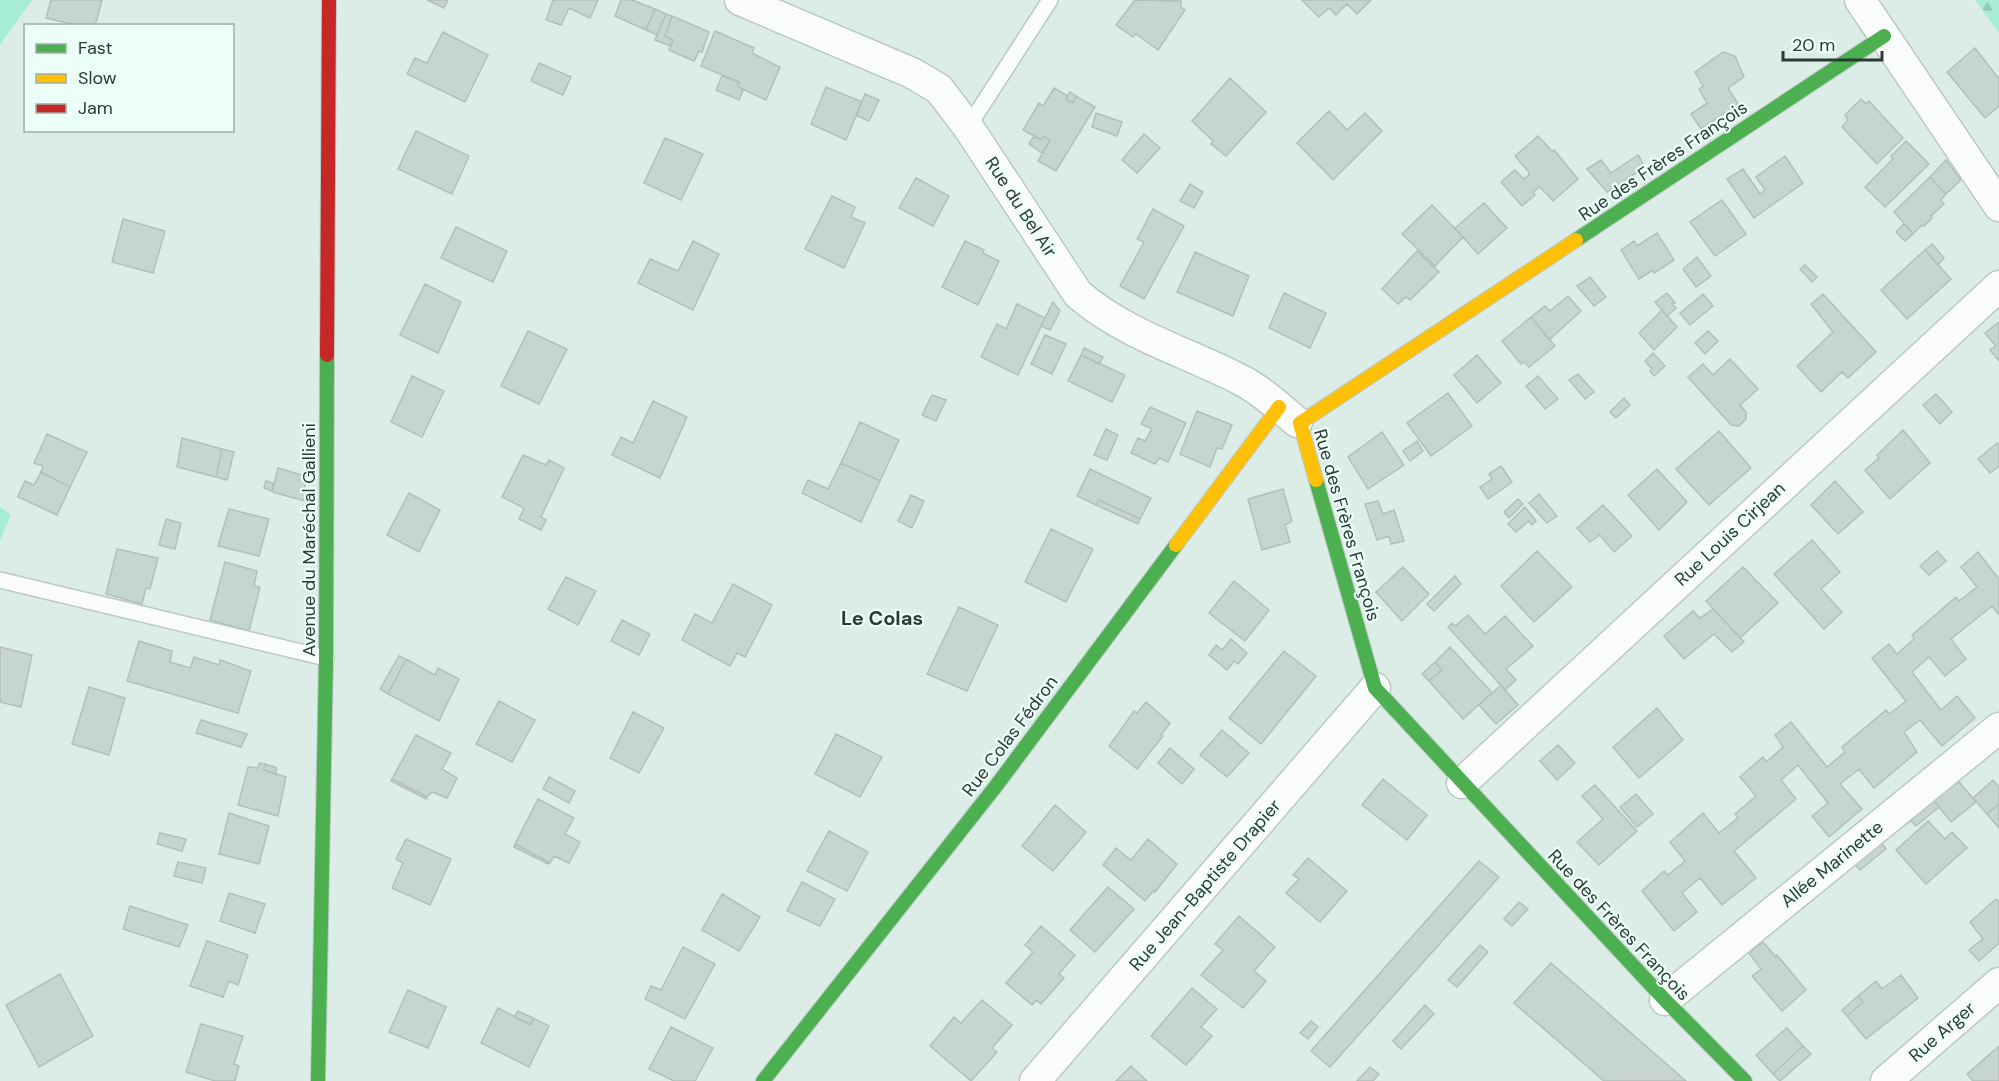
<svg xmlns="http://www.w3.org/2000/svg" width="1999" height="1081" viewBox="0 0 1999 1081" font-family="'DM Sans',sans-serif">
	<style>
		.green { fill: #a7ecd6 }
		.forest { fill: url(#forest-firs) }
		.building { fill: #c7d5d0; stroke: #b2bfba; stroke-width: 1.5 }
		.lines { fill: none; stroke-linecap: round; stroke-linejoin: round }
		.lane-casing { stroke: #bbc9c4; stroke-width: 18 }
		.street-casing { stroke: #bbc9c4; stroke-width: 33 }
		.fast-casing { stroke: #bbc9c4; stroke-width: 16 }
		.slow-casing { stroke: #bbc9c4; stroke-width: 16 }
		.jam-casing { stroke: #bbc9c4; stroke-width: 16 }
		.lane { stroke: #fafcfb; stroke-width: 15 }
		.street { stroke: #fafcfb; stroke-width: 30 }
		.fast { stroke: #4caf50; stroke-width: 14 }
		.slow { stroke: #ffc107; stroke-width: 14 }
		.jam { stroke: #c62828; stroke-width: 14 }
		.labels { text-anchor: middle; stroke-width: 4.5; stroke-linejoin: round; paint-order: stroke }
		.street-label { font-size: 18px; fill: #2c3934; stroke: #ebfef7 }
		.neighbourhood-label { font-size: 20px; font-weight: bold; fill: #2c3934; stroke: #ebfef7 }
	</style>
	<defs>
		<pattern id="forest-firs" width="22" height="20" patternUnits="userSpaceOnUse" patternTransform="scale(1.5)"><rect width="22" height="20" fill="#a7ecd6"/><path d="M5 1l3.5 6h-7zM16 11l3.5 6h-7z" fill="#90cbb8"/></pattern>
	</defs>
	<rect width="100%" height="100%" fill="#dcede7"/>
	<path class="green" d="M 0,0 L 32,0 L 0,45 Z
		M 0,507 L 11,515 L 0,540 Z"/>
	<path class="forest" d="M 1975,0 L 1999,0 L 1999,33 Z"/>
	<path class="building" d="M 51,0 L 102,0 L 95,26 L 80,26 L 46,18 Z
		M 427,0 L 448,0 L 444,8 Z
		M 553,0 L 598,0 L 590,18 L 569,8 L 561,25 L 546,20 Z
		M 621,0 L 632,0 L 655,9 L 646,30 L 615,16 Z
		M 1135,0 L 1181,1 L 1181,7 L 1185,10 L 1158,50 L 1136,34 L 1133,37 L 1116,25 Z
		M 1302,0 L 1371,0 L 1357,14 L 1347,4 L 1336,15 L 1329,8 L 1319,17 Z
		M 655,9 L 666,14 L 657,35 L 646,30 Z
		M 666,14 L 672,16 L 665,36 L 673,40 L 671,46 L 655,40 Z
		M 672,16 L 709,32 L 702,52 L 699,51 L 694,61 L 669,50 L 673,40 L 665,36 Z
		M 715,31 L 754,48 L 752,53 L 780,67 L 766,100 L 738,87 L 739,82 L 701,66 Z
		M 443,32 L 488,55 L 465,102 L 407,74 L 415,58 L 427,63 Z
		M 1975,48 L 1999,79 L 1999,106 L 1985,118 L 1947,72 Z
		M 1723,52 L 1735,56 L 1744,77 L 1728,88 L 1738,104 L 1701,129 L 1691,114 L 1707,103 L 1699,89 L 1703,86 L 1695,72 Z
		M 539,63 L 571,77 L 563,95 L 531,81 Z
		M 722,76 L 739,82 L 738,87 L 743,90 L 739,100 L 716,90 Z
		M 1230,78 L 1266,112 L 1226,156 L 1211,144 L 1213,141 L 1192,121 Z
		M 826,87 L 862,102 L 846,140 L 811,124 Z
		M 1054,88 L 1068,96 L 1066,99 L 1073,103 L 1076,96 L 1095,107 L 1056,171 L 1038,161 L 1050,140 L 1043,136 L 1041,140 L 1023,130 L 1039,103 L 1043,106 Z
		M 1070,92 L 1076,96 L 1073,103 L 1066,99 Z
		M 865,94 L 879,100 L 869,121 L 856,115 Z
		M 1861,99 L 1866,104 L 1869,101 L 1903,138 L 1877,164 L 1842,127 L 1848,120 L 1845,115 Z
		M 1329,111 L 1347,130 L 1365,113 L 1382,131 L 1333,180 L 1297,143 Z
		M 1096,113 L 1122,122 L 1117,136 L 1092,127 Z
		M 416,131 L 469,156 L 452,194 L 398,169 Z
		M 1144,134 L 1160,148 L 1137,173 L 1122,160 Z
		M 1034,136 L 1041,140 L 1043,136 L 1050,140 L 1042,153 L 1029,144 Z
		M 1538,136 L 1552,151 L 1554,150 L 1578,179 L 1553,201 L 1540,187 L 1533,192 L 1535,195 L 1522,206 L 1501,182 L 1515,170 L 1524,179 L 1529,175 L 1529,172 L 1515,156 Z
		M 665,138 L 703,154 L 681,200 L 644,183 Z
		M 1906,141 L 1929,164 L 1885,207 L 1865,187 L 1893,159 L 1891,156 Z
		M 1638,155 L 1645,167 L 1607,192 L 1587,169 L 1601,160 L 1611,173 Z
		M 1785,156 L 1803,183 L 1754,218 L 1727,179 L 1743,169 L 1760,194 L 1765,190 L 1756,177 Z
		M 1946,160 L 1961,180 L 1946,194 L 1930,177 Z
		M 1930,177 L 1946,194 L 1941,200 L 1944,204 L 1931,216 L 1932,218 L 1924,226 L 1922,225 L 1913,234 L 1894,212 Z
		M 916,178 L 949,196 L 933,226 L 899,208 Z
		M 1190,184 L 1203,192 L 1194,208 L 1180,201 Z
		M 832,196 L 855,207 L 851,217 L 865,223 L 844,268 L 805,249 Z
		M 1722,200 L 1746,234 L 1715,256 L 1690,222 Z
		M 1484,203 L 1507,228 L 1478,254 L 1455,228 Z
		M 1432,205 L 1463,237 L 1435,266 L 1402,234 Z
		M 1153,209 L 1184,226 L 1144,299 L 1120,286 L 1144,242 L 1137,239 Z
		M 123,219 L 165,231 L 153,273 L 112,262 Z
		M 1904,224 L 1913,234 L 1905,241 L 1896,232 Z
		M 456,227 L 507,251 L 493,282 L 441,258 Z
		M 1657,233 L 1674,260 L 1654,273 L 1653,270 L 1639,279 L 1621,250 L 1634,241 L 1637,246 Z
		M 693,241 L 719,254 L 693,310 L 638,283 L 650,259 L 678,271 Z
		M 965,241 L 984,250 L 983,253 L 999,261 L 978,305 L 942,287 Z
		M 1932,244 L 1944,258 L 1938,265 L 1925,250 Z
		M 1925,250 L 1951,279 L 1907,319 L 1881,290 Z
		M 1417,251 L 1439,272 L 1410,300 L 1406,297 L 1398,304 L 1382,289 Z
		M 1195,252 L 1249,276 L 1233,316 L 1177,292 Z
		M 1697,257 L 1711,276 L 1696,287 L 1683,269 Z
		M 1805,265 L 1817,277 L 1812,282 L 1800,269 Z
		M 1590,277 L 1606,297 L 1594,306 L 1577,286 Z
		M 425,284 L 461,302 L 438,353 L 400,335 Z
		M 1284,293 L 1326,313 L 1310,348 L 1269,328 Z
		M 1667,293 L 1675,303 L 1672,304 L 1676,308 L 1667,316 L 1655,302 Z
		M 1703,294 L 1713,306 L 1690,325 L 1680,313 Z
		M 1823,294 L 1876,352 L 1848,378 L 1842,372 L 1821,392 L 1797,366 L 1833,332 L 1811,304 Z
		M 1568,296 L 1581,311 L 1549,340 L 1531,317 L 1545,306 L 1550,311 Z
		M 1053,302 L 1060,311 L 1050,330 L 1041,326 Z
		M 1017,304 L 1045,318 L 1018,375 L 981,357 L 997,324 L 1006,329 Z
		M 1662,310 L 1677,327 L 1654,350 L 1639,333 Z
		M 1531,317 L 1555,346 L 1529,367 L 1524,362 L 1521,364 L 1502,341 Z
		M 1999,322 L 1999,361 L 1990,350 L 1996,346 L 1985,333 Z
		M 528,331 L 567,349 L 539,404 L 501,386 Z
		M 1708,331 L 1718,341 L 1705,354 L 1695,343 Z
		M 1045,335 L 1066,344 L 1052,374 L 1031,364 Z
		M 1084,348 L 1103,357 L 1099,364 L 1081,355 Z
		M 1653,353 L 1665,366 L 1654,376 L 1650,371 L 1652,369 L 1645,361 Z
		M 1081,355 L 1125,375 L 1112,402 L 1068,381 Z
		M 1477,355 L 1501,383 L 1477,403 L 1454,375 Z
		M 1730,359 L 1758,389 L 1740,405 L 1746,412 L 1746,419 L 1739,426 L 1731,425 L 1688,377 L 1703,364 L 1713,375 Z
		M 1578,374 L 1594,392 L 1585,399 L 1569,380 Z
		M 412,376 L 444,391 L 422,437 L 391,422 Z
		M 1538,376 L 1558,399 L 1545,409 L 1526,386 Z
		M 1448,393 L 1472,426 L 1431,456 L 1407,423 Z
		M 1936,394 L 1952,412 L 1940,424 L 1923,405 Z
		M 932,395 L 946,400 L 936,421 L 922,415 Z
		M 1624,398 L 1630,405 L 1616,418 L 1610,412 Z
		M 653,401 L 687,417 L 660,478 L 612,455 L 621,437 L 633,443 Z
		M 1150,407 L 1186,423 L 1168,462 L 1159,458 L 1155,464 L 1131,453 L 1138,438 L 1145,441 L 1152,429 L 1141,424 Z
		M 1197,411 L 1232,425 L 1222,449 L 1217,448 L 1210,467 L 1180,454 Z
		M 860,422 L 899,440 L 880,481 L 841,463 Z
		M 1106,429 L 1118,435 L 1107,460 L 1094,455 Z
		M 1903,430 L 1930,463 L 1890,499 L 1865,470 L 1879,458 L 1877,455 Z
		M 1719,431 L 1751,468 L 1709,505 L 1676,469 Z
		M 1382,432 L 1404,465 L 1368,489 L 1348,457 Z
		M 47,434 L 87,452 L 70,487 L 41,472 L 43,466 L 34,463 Z
		M 182,438 L 222,449 L 216,477 L 177,467 Z
		M 1417,441 L 1423,451 L 1410,461 L 1403,451 Z
		M 1997,443 L 1999,445 L 1999,466 L 1990,473 L 1978,459 Z
		M 222,449 L 234,452 L 227,480 L 216,477 Z
		M 523,455 L 546,465 L 549,460 L 564,468 L 541,517 L 546,520 L 541,530 L 519,519 L 524,508 L 502,497 Z
		M 841,463 L 880,481 L 861,522 L 802,493 L 808,480 L 828,489 Z
		M 1501,466 L 1512,482 L 1488,499 L 1480,487 L 1492,479 L 1489,474 Z
		M 278,468 L 305,476 L 305,501 L 272,492 Z
		M 1090,469 L 1151,498 L 1140,519 L 1099,500 L 1096,505 L 1077,496 Z
		M 1657,469 L 1687,502 L 1659,530 L 1628,495 Z
		M 41,472 L 70,487 L 57,515 L 18,497 L 25,481 L 34,485 Z
		M 266,481 L 273,483 L 272,491 L 264,488 Z
		M 1835,481 L 1863,512 L 1838,534 L 1811,505 Z
		M 1283,489 L 1292,521 L 1285,525 L 1290,542 L 1262,550 L 1248,499 Z
		M 409,493 L 440,510 L 419,552 L 387,535 Z
		M 1539,494 L 1557,516 L 1547,523 L 1529,503 Z
		M 911,495 L 924,501 L 912,528 L 898,521 Z
		M 1518,499 L 1523,504 L 1509,518 L 1504,512 Z
		M 1099,500 L 1140,519 L 1138,524 L 1096,505 Z
		M 1378,501 L 1383,514 L 1394,510 L 1404,541 L 1391,544 L 1389,536 L 1377,540 L 1365,504 Z
		M 1603,505 L 1632,536 L 1614,552 L 1600,535 L 1590,542 L 1577,528 Z
		M 1525,507 L 1536,521 L 1532,525 L 1529,521 L 1516,532 L 1508,524 Z
		M 229,509 L 269,519 L 259,556 L 218,546 Z
		M 166,519 L 181,523 L 175,549 L 159,545 Z
		M 1051,529 L 1093,549 L 1066,602 L 1025,582 Z
		M 1812,540 L 1840,572 L 1821,589 L 1842,612 L 1824,629 L 1774,574 Z
		M 117,549 L 158,558 L 150,589 L 146,588 L 142,604 L 106,594 Z
		M 1537,551 L 1572,587 L 1534,622 L 1501,586 Z
		M 1937,551 L 1946,561 L 1929,575 L 1920,566 Z
		M 1978,552 L 1999,579 L 1999,615 L 1992,606 L 1951,639 L 1966,659 L 1945,676 L 1929,657 L 1912,672 L 1941,710 L 1957,696 L 1975,718 L 1942,746 L 1920,720 L 1904,732 L 1917,752 L 1874,788 L 1859,769 L 1840,784 L 1862,809 L 1829,837 L 1812,816 L 1828,803 L 1798,765 L 1781,780 L 1796,799 L 1734,851 L 1756,878 L 1722,905 L 1700,878 L 1682,893 L 1697,912 L 1674,931 L 1642,891 L 1664,871 L 1668,875 L 1685,861 L 1670,842 L 1703,813 L 1719,833 L 1738,818 L 1735,814 L 1756,796 L 1740,777 L 1763,757 L 1766,762 L 1783,747 L 1775,735 L 1791,722 L 1827,767 L 1845,752 L 1842,747 L 1886,710 L 1889,714 L 1906,701 L 1872,658 L 1889,644 L 1897,654 L 1914,639 L 1912,635 L 1956,597 L 1959,601 L 1977,587 L 1961,567 Z
		M 225,562 L 257,571 L 254,586 L 260,587 L 249,631 L 210,620 Z
		M 1403,567 L 1429,594 L 1402,621 L 1376,592 Z
		M 1743,567 L 1778,603 L 1740,638 L 1706,601 Z
		M 1455,576 L 1461,584 L 1434,611 L 1427,604 Z
		M 566,577 L 596,591 L 578,625 L 548,609 Z
		M 1234,581 L 1269,610 L 1245,641 L 1209,613 Z
		M 733,584 L 772,605 L 745,657 L 737,653 L 730,666 L 682,640 L 695,614 L 712,623 Z
		M 959,607 L 998,625 L 967,691 L 927,674 Z
		M 1713,609 L 1744,642 L 1732,652 L 1714,634 L 1684,659 L 1664,636 L 1693,611 L 1700,618 Z
		M 1468,615 L 1485,634 L 1505,616 L 1533,646 L 1506,669 L 1516,680 L 1505,690 L 1448,627 L 1452,623 L 1455,626 Z
		M 622,620 L 650,634 L 639,655 L 611,641 Z
		M 1231,639 L 1247,653 L 1238,664 L 1234,661 L 1227,670 L 1209,655 L 1216,645 L 1222,650 Z
		M 139,641 L 172,651 L 170,662 L 190,668 L 194,657 L 219,665 L 220,660 L 251,671 L 238,713 L 127,681 Z
		M 0,647 L 32,655 L 21,707 L 0,702 Z
		M 1450,647 L 1492,693 L 1463,719 L 1429,681 L 1442,670 L 1435,662 Z
		M 1284,651 L 1316,676 L 1261,744 L 1229,718 Z
		M 399,656 L 406,659 L 388,694 L 380,689 Z
		M 406,659 L 435,675 L 438,668 L 459,679 L 439,721 L 388,694 Z
		M 1435,662 L 1442,670 L 1429,681 L 1422,674 Z
		M 1501,685 L 1518,705 L 1496,724 L 1479,705 Z
		M 89,687 L 125,698 L 109,755 L 72,744 Z
		M 499,701 L 535,720 L 512,762 L 476,744 Z
		M 1146,702 L 1170,723 L 1161,735 L 1163,736 L 1137,769 L 1109,746 L 1134,711 L 1137,713 Z
		M 1657,708 L 1683,740 L 1639,778 L 1613,747 Z
		M 633,712 L 664,728 L 639,773 L 610,758 Z
		M 201,720 L 247,734 L 241,747 L 196,733 Z
		M 1222,730 L 1249,753 L 1227,777 L 1200,755 Z
		M 836,734 L 882,757 L 860,797 L 815,774 Z
		M 416,735 L 451,753 L 442,769 L 457,778 L 447,798 L 432,792 L 427,797 L 392,779 Z
		M 1558,745 L 1575,763 L 1557,780 L 1540,761 Z
		M 1170,748 L 1194,769 L 1182,784 L 1158,763 Z
		M 259,763 L 265,764 L 264,770 L 286,777 L 278,816 L 238,805 L 248,767 L 258,768 Z
		M 265,764 L 277,768 L 275,774 L 264,770 Z
		M 549,777 L 575,791 L 569,803 L 543,789 Z
		M 1955,777 L 1976,802 L 1951,822 L 1931,797 Z
		M 392,779 L 427,797 L 426,799 L 391,781 Z
		M 1383,779 L 1427,815 L 1407,840 L 1362,805 Z
		M 1993,780 L 1999,787 L 1999,804 L 1987,814 L 1973,798 Z
		M 1595,785 L 1637,831 L 1599,865 L 1577,842 L 1603,819 L 1582,796 Z
		M 1636,794 L 1653,814 L 1637,827 L 1620,807 Z
		M 1931,797 L 1939,807 L 1916,826 L 1911,821 L 1905,825 L 1901,821 Z
		M 538,799 L 574,818 L 565,834 L 580,842 L 569,863 L 554,856 L 550,863 L 515,844 Z
		M 1999,804 L 1999,828 L 1987,814 Z
		M 1055,805 L 1086,832 L 1053,871 L 1022,846 Z
		M 229,813 L 269,826 L 259,864 L 219,854 Z
		M 1928,821 L 1945,839 L 1952,832 L 1967,848 L 1926,884 L 1896,850 Z
		M 829,831 L 868,852 L 847,891 L 807,871 Z
		M 160,833 L 186,839 L 182,851 L 157,844 Z
		M 406,839 L 451,859 L 430,905 L 392,888 L 403,863 L 396,859 Z
		M 1148,839 L 1177,864 L 1155,892 L 1154,890 L 1145,901 L 1103,865 L 1116,848 L 1131,860 Z
		M 1879,840 L 1886,849 L 1860,870 L 1852,862 Z
		M 515,844 L 550,863 L 548,864 L 514,847 Z
		M 1308,858 L 1347,891 L 1320,922 L 1286,893 L 1299,879 L 1293,875 Z
		M 1479,861 L 1499,877 L 1330,1067 L 1311,1051 Z
		M 178,862 L 206,868 L 202,883 L 174,876 Z
		M 802,882 L 835,899 L 820,926 L 787,911 Z
		M 1108,887 L 1134,909 L 1095,952 L 1070,930 Z
		M 229,893 L 265,904 L 255,933 L 220,921 Z
		M 722,894 L 760,917 L 739,951 L 702,930 Z
		M 1996,899 L 1999,902 L 1999,943 L 1979,961 L 1969,950 L 1983,939 L 1970,922 Z
		M 1519,902 L 1528,909 L 1512,926 L 1504,919 Z
		M 130,906 L 188,925 L 179,947 L 123,929 Z
		M 1239,916 L 1275,947 L 1254,971 L 1266,981 L 1243,1008 L 1201,975 L 1223,950 L 1215,944 Z
		M 1041,926 L 1075,955 L 1059,974 L 1064,978 L 1041,1004 L 1036,1000 L 1032,1005 L 1006,983 L 1033,952 L 1025,945 Z
		M 207,941 L 248,955 L 238,985 L 229,981 L 223,997 L 190,986 Z
		M 1763,942 L 1776,957 L 1777,955 L 1806,990 L 1782,1011 L 1752,976 L 1761,969 L 1749,953 Z
		M 1480,945 L 1488,952 L 1457,987 L 1448,980 Z
		M 683,947 L 715,964 L 685,1019 L 645,999 L 651,986 L 661,990 Z
		M 1551,963 L 1686,1081 L 1604,1081 L 1514,1003 Z
		M 60,974 L 93,1036 L 39,1067 L 6,1005 Z
		M 1901,975 L 1918,998 L 1866,1039 L 1847,1016 L 1863,1002 L 1858,996 L 1876,981 L 1882,989 Z
		M 1192,988 L 1217,1009 L 1201,1027 L 1212,1036 L 1186,1065 L 1151,1036 Z
		M 408,990 L 446,1007 L 428,1048 L 389,1032 Z
		M 1858,996 L 1863,1002 L 1847,1016 L 1842,1010 Z
		M 982,1000 L 1012,1025 L 992,1048 L 997,1052 L 971,1081 L 930,1046 L 954,1017 L 961,1023 Z
		M 1425,1005 L 1434,1014 L 1401,1049 L 1393,1041 Z
		M 498,1008 L 531,1025 L 533,1018 L 549,1026 L 529,1067 L 481,1043 Z
		M 518,1011 L 533,1018 L 531,1025 L 514,1017 Z
		M 1311,1021 L 1318,1027 L 1308,1039 L 1300,1033 Z
		M 201,1024 L 243,1036 L 234,1064 L 239,1066 L 235,1081 L 215,1081 L 186,1072 Z
		M 671,1027 L 713,1048 L 695,1081 L 674,1081 L 649,1069 Z
		M 1787,1028 L 1803,1046 L 1773,1074 L 1756,1055 Z
		M 1803,1046 L 1811,1054 L 1780,1081 L 1773,1074 Z
		M 1999,1046 L 1999,1081 L 1973,1081 L 1967,1074 Z
		M 1131,1066 L 1147,1081 L 1116,1081 Z
		M 1370,1067 L 1379,1074 L 1373,1081 L 1357,1081 Z"/>
	<g class="lines">
		<defs>
			<path id="lane" d="M 968,127 L 1050,0
				M 0,580 L 326,658"/>
			<path id="street" d="M 740,0 L 912,73 L 939,89 L 968,127 L 1078,294 C 1125,335 1187,352 1241,380 C 1261,390 1280,408 1297,422
				M 1860,0 L 1999,206
				M 1462,783 L 1999,286
				M 1665,1000 L 1999,728
				M 1035,1081 L 1375,688
				M 1886,1081 L 1999,983"/>
			<path id="fast" d="M 1576,240 L 1884,36
				M 1316,480 L 1375,688 L 1665,1000 L 1745,1081
				M 318,1081 L 326,658 L 327,355
				M 763,1081 L 996,786 L 1176,545"/>
			<path id="slow" d="M 1316,480 L 1300,423 L 1576,240
				M 1176,545 L 1279,407"/>
			<path id="jam" d="M 327,355 L 329,0"/>
		</defs>
		<use href="#lane" class="lane-casing"/>
		<use href="#street" class="street-casing"/>
		<use href="#fast" class="fast-casing"/>
		<use href="#slow" class="slow-casing"/>
		<use href="#jam" class="jam-casing"/>
		<use href="#lane" class="lane"/>
		<use href="#street" class="street"/>
		<use href="#fast" class="fast"/>
		<use href="#slow" class="slow"/>
		<use href="#jam" class="jam"/>
	</g>
	<g class="labels">
		<g class="street-label">
			<text transform="translate(1663 161) rotate(-34)" y="6">Rue des Frères François</text>
			<text transform="translate(1021 207) rotate(57)" y="6">Rue du Bel Air</text>
			<text transform="translate(1347 525) rotate(74)" y="6">Rue des Frères François</text>
			<text transform="translate(1730 534) rotate(-43)" y="6">Rue Louis Cirjean</text>
			<text transform="translate(309 540) rotate(-90)" y="6">Avenue du Maréchal Gallieni</text>
			<text transform="translate(1010 736) rotate(-53)" y="6">Rue Colas Fédron</text>
			<text transform="translate(1832 864) rotate(-39)" y="6">Allée Marinette</text>
			<text transform="translate(1205 885) rotate(-49)" y="6">Rue Jean-Baptiste Drapier</text>
			<text transform="translate(1619 925) rotate(47)" y="6">Rue des Frères François</text>
			<text transform="translate(1942 1032) rotate(-41)" y="6">Rue Arger</text>
		</g>
		<g class="neighbourhood-label">
			<text x="882" y="625">Le Colas</text>
		</g>
	</g>
	<rect x="24" y="24" width="210" height="108" fill="#ebfef7" stroke="#9fafa9" stroke-width="1.5"/>
	<rect x="36" y="44" width="30" height="9" fill="#4caf50" stroke="#9fafa9" stroke-width="1.5"/>
	<text x="78" y="54" font-size="18" fill="#2c3934">Fast</text>
	<rect x="36" y="74" width="30" height="9" fill="#ffc107" stroke="#9fafa9" stroke-width="1.5"/>
	<text x="78" y="84" font-size="18" fill="#2c3934">Slow</text>
	<rect x="36" y="104" width="30" height="9" fill="#c62828" stroke="#9fafa9" stroke-width="1.5"/>
	<text x="78" y="114" font-size="18" fill="#2c3934">Jam</text>
	<path d="M1783 51v9h99v-9" fill="none" stroke="#2c3934" stroke-width="3"/>
	<text x="1792" y="51" font-size="18" fill="#2c3934" stroke="#ebfef7" stroke-width="4.5" paint-order="stroke">20 m</text>
</svg>
